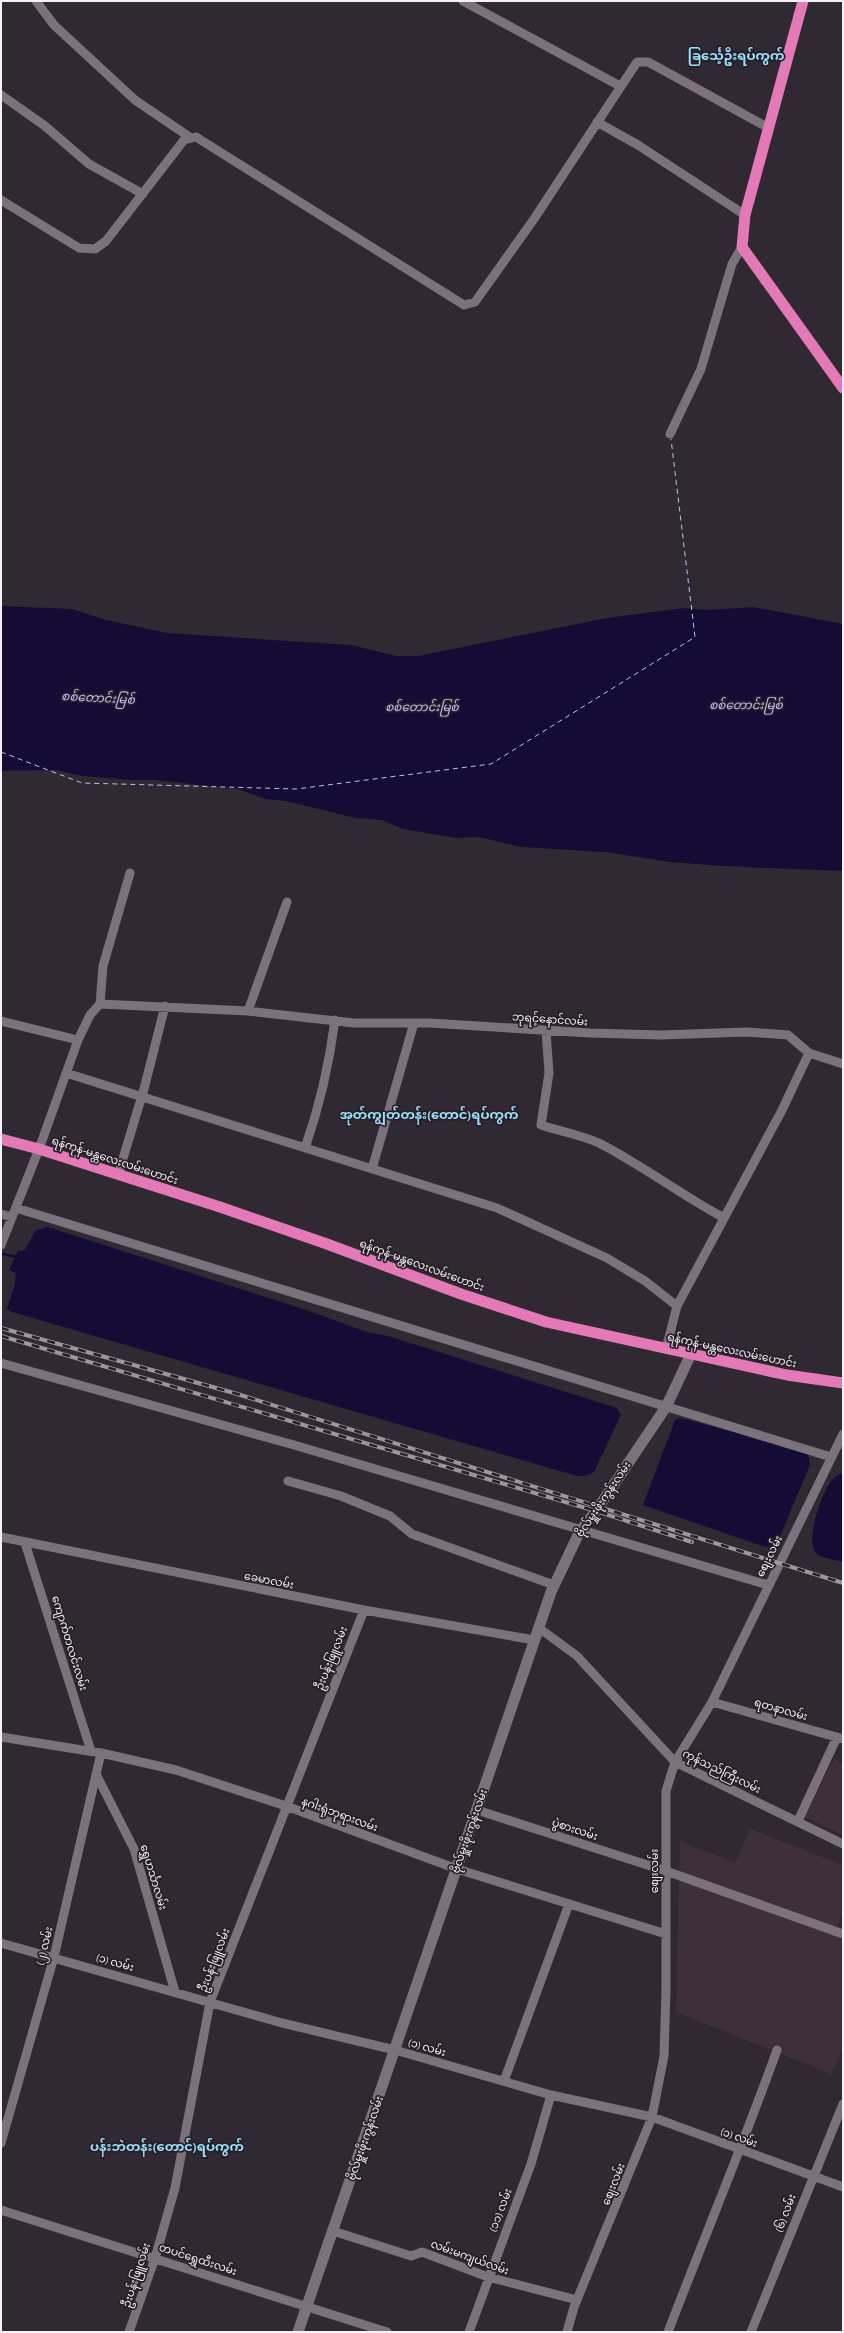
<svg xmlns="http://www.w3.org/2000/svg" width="844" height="2333" viewBox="0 0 844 2333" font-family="'Alegreya Sans','Noto Sans Myanmar',sans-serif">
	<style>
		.built { fill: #3d303c }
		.water { fill: #150c35 }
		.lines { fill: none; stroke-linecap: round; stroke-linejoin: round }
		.stream { stroke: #150c35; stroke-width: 2.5 }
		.ferry { stroke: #c1befa; stroke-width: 1; stroke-dasharray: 5 4; stroke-linecap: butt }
		.minor { stroke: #7b727b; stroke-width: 9 }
		.tertiary { stroke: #7b727b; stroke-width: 11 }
		.trunk { stroke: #e37ab7; stroke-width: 11 }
		.rail-casing { stroke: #9d969d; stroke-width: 4 }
		.rail { stroke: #271f27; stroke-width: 2.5; stroke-dasharray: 8; stroke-linecap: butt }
		.labels { text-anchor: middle; stroke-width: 3.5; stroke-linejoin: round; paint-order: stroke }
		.street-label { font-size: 11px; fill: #f6f1f6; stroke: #271f27 }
		.water-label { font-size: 12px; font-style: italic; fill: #c1befa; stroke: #271f27 }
		.quarter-label { font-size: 13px; font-weight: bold; fill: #9ae0fd; stroke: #271f27 }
	</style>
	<rect width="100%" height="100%" fill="#312931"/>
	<path class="built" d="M 834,1759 L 843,1764 L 843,1835 L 805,1817 Z
		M 750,1829 L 843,1865 L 843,1912 L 837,1927 L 843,1930 L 843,2048 L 832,2074 L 676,2012 L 680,1841 L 735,1863 Z"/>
	<path class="water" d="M 1,606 L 72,609 L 106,620 L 167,633 L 351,645 L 396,656 L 418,656 L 606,618 L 684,608 L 708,610 L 754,607 L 843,624 L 843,871 L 723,866 L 669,862 L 606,852 L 521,847 L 479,837 L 457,838 L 403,829 L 381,820 L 355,818 L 286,801 L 265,799 L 238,789 L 154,780 L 131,780 L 82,776 L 56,770 L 1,771 Z
		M 48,1227 L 309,1311 L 367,1332 L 388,1336 L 617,1408 L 621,1415 L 594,1472 L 586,1476 L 577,1476 L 12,1312 L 7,1309 L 15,1284 L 16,1273 L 9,1270 L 18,1251 L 25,1250 L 35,1231 Z
		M 680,1418 L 800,1449 L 808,1454 L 810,1465 L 778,1541 L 772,1548 L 762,1546 L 643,1505 L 675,1420 Z
		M 843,1473 L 843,1562 C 836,1560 822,1558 817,1554 C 803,1542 823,1487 835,1477 C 837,1475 841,1474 843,1473 Z"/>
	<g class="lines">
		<path class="stream" d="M 3,1254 L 16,1257"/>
		<path class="ferry" d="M 1,752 L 82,783 L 296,789 L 491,764 L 695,637 L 671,439"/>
		<path class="minor" d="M 36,1 L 54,25 L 135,100 L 191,138
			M 463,1 L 620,86
			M 1,95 L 45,126 L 89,164 L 143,194
			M 597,122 L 638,145 L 745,215
			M 1,200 L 79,248 L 95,249 L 106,241 L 184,140 L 196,137 L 464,305 L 475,302 L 534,219 L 637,62 L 648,62 L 661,69 L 767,127
			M 670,434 L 701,369 L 732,264 L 742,247
			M 100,1004 L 248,1011 L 354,1023 L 430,1023 L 590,1033 L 661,1035 L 747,1032 L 788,1035 L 809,1053 L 843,1064
			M 248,1011 L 287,902
			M 1,1021 L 78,1040
			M 546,1031 L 549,1073 L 541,1125 C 559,1131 581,1135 599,1143 C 642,1165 681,1195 724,1218
			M 66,1073 L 497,1208 L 607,1258 L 645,1281 L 677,1306
			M 305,1148 C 320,1105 329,1066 335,1020
			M 372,1169 L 414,1023
			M 118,1175 L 144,1089 L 165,1006
			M 16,1208 L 831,1457
			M 1,1214 L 12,1217
			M 1,1245 L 39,1149 L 78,1040 L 90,1015 L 100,1004 L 103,966 L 130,873
			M 666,1349 L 677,1306 L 782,1110 L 809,1053
			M 1,1363 L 294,1445 L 768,1585
			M 288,1481 L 341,1496 L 390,1516 L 412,1534 L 554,1585
			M 1,1537 L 364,1610 L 534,1640
			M 25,1543 L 91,1751
			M 539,1628 L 577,1656 L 675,1762 L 843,1844
			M 712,1702 L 843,1739
			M 1,1737 L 101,1753 L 176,1770 L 286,1806 L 457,1869 L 666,1934
			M 96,1774 L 134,1849 L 175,1992
			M 477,1810 L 666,1871 L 843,1934
			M 798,1821 L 837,1737
			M 1,1943 L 282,2023 L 395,2050 L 551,2095 L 652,2117 L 843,2187
			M 504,2081 L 569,1904
			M 1,2143 L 54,1957 L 101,1753
			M 1,2210 L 387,2332
			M 333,2231 L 411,2256 L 422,2252 L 488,2277 L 577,2300
			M 129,2332 L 155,2258 L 175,2188 L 210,2002 L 364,1610
			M 469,2332 L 531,2164 L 551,2095
			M 567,2332 L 574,2307 L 652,2117 L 664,2056 L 666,1990 L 666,1791 L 675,1762 L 712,1702 L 843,1434
			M 668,2332 C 704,2238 743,2145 777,2050
			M 751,2332 L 843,2104"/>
		<path class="tertiary" d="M 298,2332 L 551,1592 L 580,1531 L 596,1511 L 666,1407 L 691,1354"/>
		<path class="trunk" d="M 803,1 L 745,215 L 742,247 L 843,388
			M 1,1139 L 39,1149 L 220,1207 L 327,1244 L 461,1294 L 546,1322 L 787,1375 L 843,1383"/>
		<defs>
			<path id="rail" d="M 1,1328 L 234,1393 L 843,1583
				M 1,1336 L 596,1511 L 692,1542"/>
		</defs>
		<use href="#rail" class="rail-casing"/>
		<use href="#rail" class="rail"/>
	</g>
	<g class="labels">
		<g class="street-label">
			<text transform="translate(550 1019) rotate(4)" y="4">ဘုရင့်နောင်လမ်း</text>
			<text transform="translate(115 1160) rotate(18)" y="4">ရန်ကုန်-မန္တလေးလမ်းဟောင်း</text>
			<text transform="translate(422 1265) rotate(20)" y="4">ရန်ကုန်-မန္တလေးလမ်းဟောင်း</text>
			<text transform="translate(732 1350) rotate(12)" y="4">ရန်ကုန်-မန္တလေးလမ်းဟောင်း</text>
			<text transform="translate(603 1499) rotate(-56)" y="4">ဗိုလ်မှူးဖိုးကွန်းလမ်း</text>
			<text transform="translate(769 1556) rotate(-64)" y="4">စျေးလမ်း</text>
			<text transform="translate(269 1580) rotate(11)" y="4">ခေမာလမ်း</text>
			<text transform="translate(70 1643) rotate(73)" y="4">ကျောက်တလင်းလမ်း</text>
			<text transform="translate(331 1658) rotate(-68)" y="4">ဦးပန်းဖြူလမ်း</text>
			<text transform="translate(781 1709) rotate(16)" y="4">ရတနာလမ်း</text>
			<text transform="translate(722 1771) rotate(26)" y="4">ကုန်သည်ကြီးလမ်း</text>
			<text transform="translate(340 1814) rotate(20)" y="4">နဂါးရုံဘုရားလမ်း</text>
			<text transform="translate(575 1829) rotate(18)" y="4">ပွဲစားလမ်း</text>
			<text transform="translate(469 1831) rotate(-71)" y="4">ဗိုလ်မှူးဖိုးကွန်းလမ်း</text>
			<text transform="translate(654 1871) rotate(-90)" y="4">စျေးလမ်း</text>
			<text transform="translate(154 1877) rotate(73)" y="4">ရွှေဟင်္သာလမ်း</text>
			<text transform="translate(44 1946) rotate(-76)" y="4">(၂) လမ်း</text>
			<text transform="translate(214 1960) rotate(-69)" y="4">ဦးပန်းဖြူလမ်း</text>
			<text transform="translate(115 1962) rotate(16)" y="4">(၁) လမ်း</text>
			<text transform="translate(427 2047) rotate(16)" y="4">(၁) လမ်း</text>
			<text transform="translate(739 2137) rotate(20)" y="4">(၁) လမ်း</text>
			<text transform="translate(365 2138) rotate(-71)" y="4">ဗိုလ်မှူးဖိုးကွန်းလမ်း</text>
			<text transform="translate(613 2184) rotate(-68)" y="4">စျေးလမ်း</text>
			<text transform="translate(500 2210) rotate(-69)" y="4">(၁၁) လမ်း</text>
			<text transform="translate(785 2213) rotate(-69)" y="4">(၆) လမ်း</text>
			<text transform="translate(470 2257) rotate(20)" y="4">လမ်းမကျယ်လမ်း</text>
			<text transform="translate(198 2259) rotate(18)" y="4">တပင်ရွှေထီးလမ်း</text>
			<text transform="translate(136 2275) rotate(-72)" y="4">ဦးပန်းဖြူလမ်း</text>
		</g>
		<g class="water-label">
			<text transform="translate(98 698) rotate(3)" y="4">စစ်တောင်းမြစ်</text>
			<text x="746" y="709">စစ်တောင်းမြစ်</text>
			<text x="422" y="711">စစ်တောင်းမြစ်</text>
		</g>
		<g class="quarter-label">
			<text x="736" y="60">ခြင်္သေ့ဦးရပ်ကွက်</text>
			<text x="429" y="1119">အုတ်ကျွတ်တန်း(တောင်)ရပ်ကွက်</text>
			<text x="167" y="2151">ပန်းဘဲတန်း(တောင်)ရပ်ကွက်</text>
		</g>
	</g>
	<rect width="844" height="2333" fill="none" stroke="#f6f1f6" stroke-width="4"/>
</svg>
